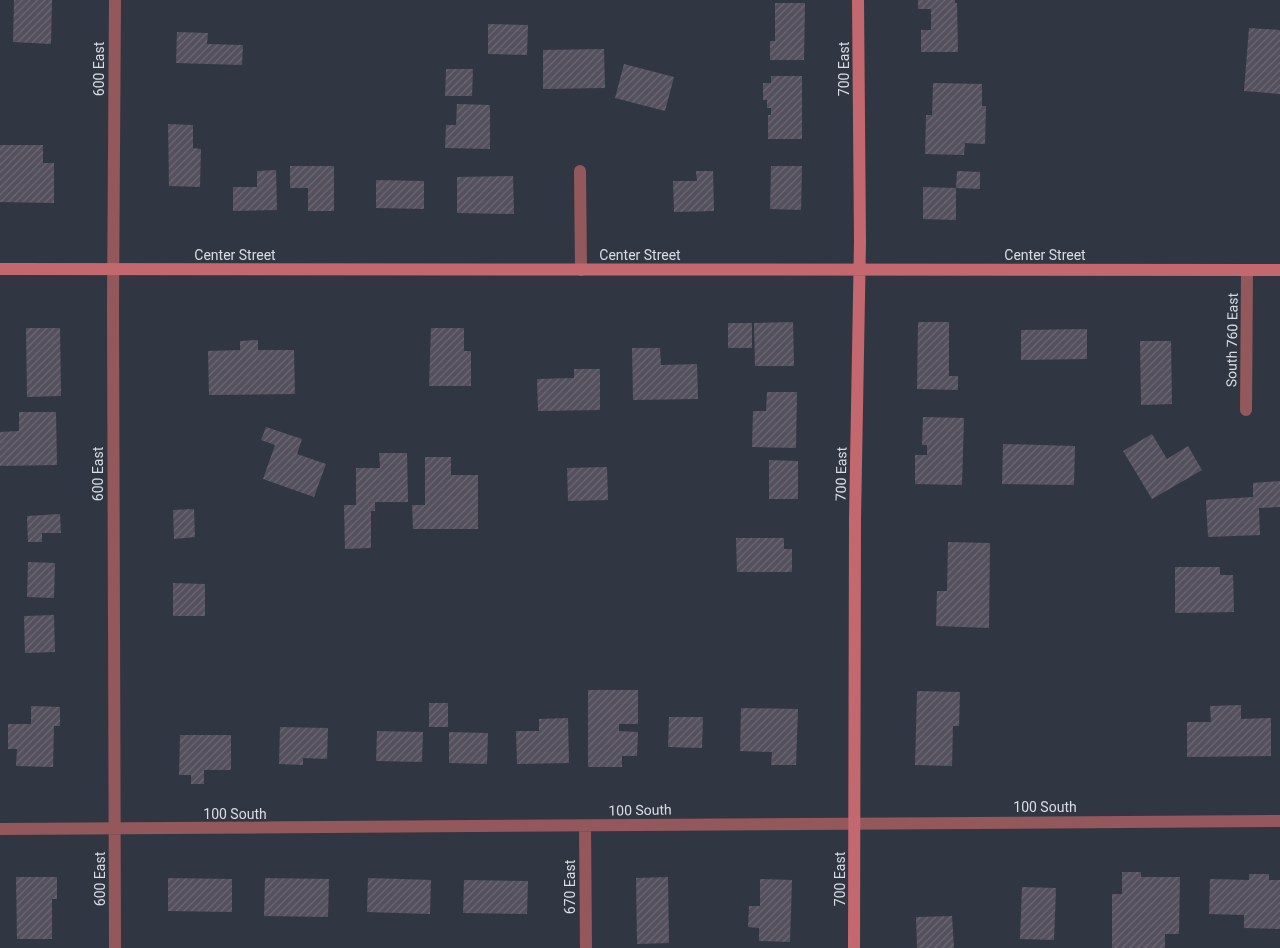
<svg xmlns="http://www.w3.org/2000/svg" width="1280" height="948" viewBox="0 0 1280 948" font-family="Roboto,sans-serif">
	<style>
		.building { fill: url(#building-hatch) }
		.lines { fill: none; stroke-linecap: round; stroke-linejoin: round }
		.street { stroke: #92585b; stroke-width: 12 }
		.secondary { stroke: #c3686f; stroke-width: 12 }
		.labels { text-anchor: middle; stroke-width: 5; stroke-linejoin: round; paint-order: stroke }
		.street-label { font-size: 14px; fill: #d9dce4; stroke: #313742 }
	</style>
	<defs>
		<pattern id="building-hatch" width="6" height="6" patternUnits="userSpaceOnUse" patternTransform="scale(1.25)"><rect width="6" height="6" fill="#54505d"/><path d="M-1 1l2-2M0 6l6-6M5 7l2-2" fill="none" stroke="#6c6974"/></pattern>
	</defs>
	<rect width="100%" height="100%" fill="#313742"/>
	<path class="building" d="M 14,0 L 52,0 L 51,44 L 13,42 Z
		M 918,0 L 955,0 L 955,3 L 957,3 L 958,52 L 921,52 L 921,30 L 931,30 L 931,9 L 918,9 Z
		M 775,3 L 805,3 L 804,60 L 770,60 L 770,41 L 775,41 Z
		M 488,24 L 528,25 L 527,55 L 488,54 Z
		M 1249,28 L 1280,30 L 1280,94 L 1244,91 Z
		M 177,32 L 208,33 L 207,44 L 243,45 L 242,65 L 176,63 Z
		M 604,49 L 605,88 L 543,89 L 543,50 Z
		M 624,64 L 674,77 L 665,111 L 615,98 Z
		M 446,69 L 473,69 L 472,96 L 445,96 Z
		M 771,76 L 802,76 L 802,139 L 768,139 L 768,115 L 771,115 L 771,108 L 767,108 L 767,100 L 763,100 L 763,83 L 771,83 Z
		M 933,83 L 982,84 L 982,106 L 986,106 L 985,144 L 965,143 L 964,155 L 925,154 L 926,115 L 932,115 Z
		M 457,104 L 490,105 L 490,149 L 445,148 L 446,125 L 456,125 Z
		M 168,124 L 193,125 L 193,148 L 201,149 L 200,187 L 169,186 Z
		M 0,145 L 43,145 L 43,163 L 54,163 L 54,203 L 0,202 Z
		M 290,166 L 334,166 L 334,211 L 308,211 L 308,188 L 290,188 Z
		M 771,166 L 802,166 L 801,210 L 770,209 Z
		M 276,170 L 277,210 L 233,211 L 233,187 L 257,187 L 257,171 Z
		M 696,171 L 713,171 L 714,211 L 674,212 L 673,181 L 697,181 Z
		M 957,171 L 980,172 L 980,189 L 956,188 Z
		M 513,176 L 514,214 L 457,213 L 457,177 Z
		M 376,180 L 424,181 L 424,209 L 376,208 Z
		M 923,187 L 956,188 L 956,220 L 923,219 Z
		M 793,322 L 794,366 L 755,366 L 754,323 Z
		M 918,322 L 949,322 L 949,376 L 958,376 L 958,390 L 917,389 Z
		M 728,323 L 752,323 L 752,348 L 728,348 Z
		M 26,328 L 60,328 L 61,396 L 27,397 Z
		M 431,328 L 464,328 L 464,351 L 471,351 L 471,386 L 429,386 Z
		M 1087,329 L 1087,359 L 1021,360 L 1021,330 Z
		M 258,340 L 258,350 L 294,350 L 295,394 L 209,395 L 208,351 L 240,350 L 240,341 Z
		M 1140,341 L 1171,341 L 1172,404 L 1141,405 Z
		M 632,348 L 660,348 L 661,365 L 697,364 L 698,399 L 633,400 Z
		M 574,369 L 600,369 L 600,410 L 538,411 L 537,379 L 574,378 Z
		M 767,392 L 797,392 L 796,448 L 752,447 L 753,411 L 766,411 Z
		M 19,412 L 56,412 L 57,465 L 0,466 L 0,432 L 19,431 Z
		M 923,417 L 964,418 L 962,485 L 915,484 L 915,455 L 927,455 L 927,445 L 922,445 Z
		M 266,427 L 302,439 L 297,454 L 326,464 L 314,497 L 263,479 L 275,445 L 261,440 Z
		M 1152,434 L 1167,459 L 1188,446 L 1202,470 L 1152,499 L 1123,451 Z
		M 1003,444 L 1075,446 L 1074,485 L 1002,484 Z
		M 379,453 L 407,453 L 408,502 L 375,502 L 375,511 L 371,511 L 371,548 L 345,549 L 344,505 L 356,505 L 356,468 L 380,468 Z
		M 425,457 L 451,457 L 451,475 L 478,475 L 478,529 L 413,529 L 412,505 L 425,505 Z
		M 769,460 L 798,461 L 798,499 L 769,499 Z
		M 607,467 L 608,500 L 568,501 L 567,468 Z
		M 1280,481 L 1280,507 L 1259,508 L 1260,535 L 1208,537 L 1206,500 L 1253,497 L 1253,483 Z
		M 194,509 L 195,537 L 174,539 L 173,510 Z
		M 60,514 L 61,533 L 42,533 L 42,542 L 28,542 L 27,516 Z
		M 736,538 L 784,538 L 784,549 L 792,549 L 792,572 L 737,572 Z
		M 948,542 L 990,543 L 989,628 L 936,626 L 937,591 L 947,591 Z
		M 28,562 L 55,563 L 54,598 L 27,597 Z
		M 1175,567 L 1220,567 L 1220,575 L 1233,575 L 1234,612 L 1175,613 Z
		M 173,583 L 205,584 L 205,616 L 173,616 Z
		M 54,615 L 55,652 L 25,653 L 24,616 Z
		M 588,690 L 638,690 L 638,724 L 619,724 L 619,731 L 638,732 L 637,756 L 622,756 L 622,767 L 588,767 Z
		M 917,691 L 960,692 L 959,726 L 953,726 L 952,766 L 915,765 Z
		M 429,703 L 448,703 L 448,727 L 429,727 Z
		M 1241,705 L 1241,719 L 1271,718 L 1271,756 L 1187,757 L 1187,722 L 1211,722 L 1210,706 Z
		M 31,706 L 60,707 L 60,726 L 54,726 L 53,767 L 16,766 L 17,749 L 8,749 L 8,724 L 31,724 Z
		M 741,708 L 798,709 L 796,765 L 771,765 L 772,752 L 740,751 Z
		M 669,717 L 703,717 L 702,748 L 668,747 Z
		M 568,718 L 569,763 L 517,764 L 516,731 L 539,731 L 539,719 Z
		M 280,727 L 328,728 L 327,759 L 303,758 L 303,765 L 279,764 Z
		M 377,731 L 423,732 L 422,762 L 376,761 Z
		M 449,732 L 488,733 L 487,764 L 449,763 Z
		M 180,735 L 231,735 L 231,770 L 204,770 L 204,784 L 191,784 L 191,775 L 179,775 Z
		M 1122,872 L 1141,872 L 1141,877 L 1180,877 L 1179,934 L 1165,934 L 1165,948 L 1112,948 L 1112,894 L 1122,894 Z
		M 1249,874 L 1269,874 L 1269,880 L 1280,880 L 1280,929 L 1244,928 L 1244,915 L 1209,914 L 1210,879 L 1249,880 Z
		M 16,877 L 57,877 L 57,899 L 52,899 L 52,939 L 17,939 Z
		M 668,877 L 669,943 L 637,944 L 636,878 Z
		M 168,878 L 232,879 L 232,912 L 168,911 Z
		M 265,878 L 329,879 L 328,917 L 264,916 Z
		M 368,878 L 431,880 L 430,914 L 367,912 Z
		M 760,879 L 792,880 L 790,942 L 759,941 L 759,928 L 748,927 L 749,906 L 760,906 Z
		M 464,880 L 528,881 L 527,914 L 463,913 Z
		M 1022,887 L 1056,888 L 1054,940 L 1020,939 Z
		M 952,916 L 954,948 L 917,948 L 916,917 Z"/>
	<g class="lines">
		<path class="street" d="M 115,0 L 113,305 L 115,948
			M 580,171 L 581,270
			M 1246,410 L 1247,270
			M 585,826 L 586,948
			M 0,829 L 1280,821"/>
		<path class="secondary" d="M 0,269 L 1280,270
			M 854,948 L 855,520 L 860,241 L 858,0"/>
	</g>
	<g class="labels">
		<g class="street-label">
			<text transform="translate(99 69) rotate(-90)" y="5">600 East</text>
			<text transform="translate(844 69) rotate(-90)" y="5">700 East</text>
			<text x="235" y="260">Center Street</text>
			<text x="640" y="260">Center Street</text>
			<text x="1045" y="260">Center Street</text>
			<text transform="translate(1232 340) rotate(-89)" y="5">South 760 East</text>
			<text transform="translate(98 474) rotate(-90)" y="5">600 East</text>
			<text transform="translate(841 474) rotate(-89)" y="5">700 East</text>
			<text x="1045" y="812">100 South</text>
			<text transform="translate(640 810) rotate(-1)" y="5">100 South</text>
			<text x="235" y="819">100 South</text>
			<text transform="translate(100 879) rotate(-90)" y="5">600 East</text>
			<text transform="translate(840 879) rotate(-90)" y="5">700 East</text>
			<text transform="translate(570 887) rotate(-90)" y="5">670 East</text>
		</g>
	</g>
</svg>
